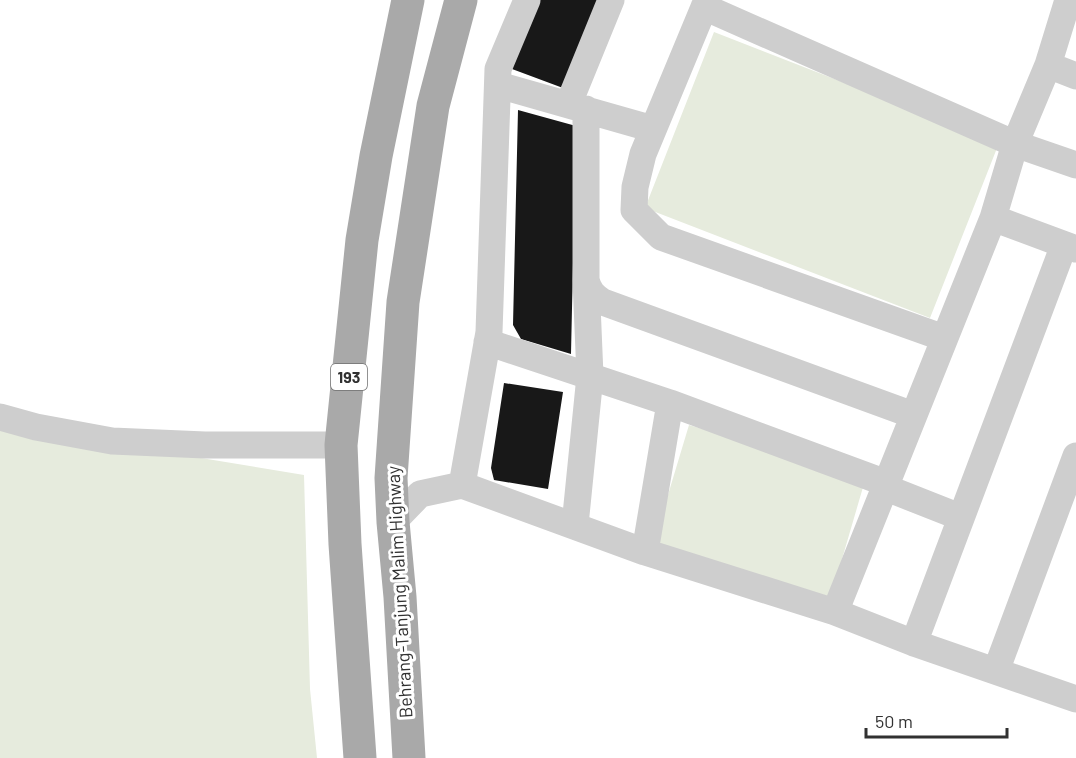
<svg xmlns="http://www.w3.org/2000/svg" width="1076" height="758" viewBox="0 0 1076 758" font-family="Barlow,sans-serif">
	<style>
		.green { fill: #e6ebdd }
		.building { fill: #181818 }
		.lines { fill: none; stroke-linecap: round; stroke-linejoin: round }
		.minor { stroke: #cecece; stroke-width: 27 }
		.major { stroke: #a9a9a9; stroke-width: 33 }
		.labels { text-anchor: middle; stroke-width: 6; stroke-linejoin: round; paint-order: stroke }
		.shield { fill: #fff; stroke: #6f6f6f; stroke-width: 1.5 }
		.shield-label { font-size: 16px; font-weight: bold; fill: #313131 }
		.street-label { font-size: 18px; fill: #313131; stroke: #fff }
	</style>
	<rect width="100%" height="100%" fill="#fff"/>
	<path class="green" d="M 714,32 L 999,143 L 930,318 L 645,208 Z
		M 0,425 L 304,475 L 310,689 L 317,758 L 0,758 Z
		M 689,425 L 866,477 L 830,600 L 652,548 Z"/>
	<path class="building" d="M 533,0 L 601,0 L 563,88 L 512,69 Z
		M 518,110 L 576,126 L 571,354 L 521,339 L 513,325 Z
		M 504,383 L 563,392 L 548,489 L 494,480 L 491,468 Z"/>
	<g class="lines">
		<path class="minor" d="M 707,0 L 643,154 L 635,187 L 634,210 L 661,237 L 944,338
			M 704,7 L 1015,144 L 1076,165
			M 1048,65 L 1076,76
			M 498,85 L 653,129
			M 569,103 L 611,0
			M 586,109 L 586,280 C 589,291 593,296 603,302 L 913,415
			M 993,218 L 1076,249
			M 487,342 L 670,403 L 886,483
			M 0,417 L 36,427 L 112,441 L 205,445 L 341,445
			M 462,485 L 489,332 L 498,69 L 527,0
			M 884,487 L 960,517
			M 393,522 L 420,494 L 462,485 L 645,552 L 835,612 L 914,643 L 1076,699
			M 575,525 L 590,376 L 586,280
			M 645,552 L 670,403
			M 835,612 L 993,218 L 1015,144 L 1048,65 L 1068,0
			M 914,643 L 1064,245
			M 996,671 L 1076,456"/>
		<path class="major" d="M 360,758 L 345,544 L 341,445 L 362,240 L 376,156 L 408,0
			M 409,758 L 400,597 L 393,522 L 391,478 L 403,302 L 433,106 L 461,0"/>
	</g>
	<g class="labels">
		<rect class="shield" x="331" y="364" width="36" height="26" rx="4.5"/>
		<g class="shield-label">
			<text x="349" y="383">193</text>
		</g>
		<g class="street-label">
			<text transform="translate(400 592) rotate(-93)" y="6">Behrang-Tanjung Malim Highway</text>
		</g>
	</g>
	<path d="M866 728v9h141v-9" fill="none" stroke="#313131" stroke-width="3"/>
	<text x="875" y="728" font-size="18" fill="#313131" stroke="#ffffff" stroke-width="4.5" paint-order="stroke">50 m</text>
</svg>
